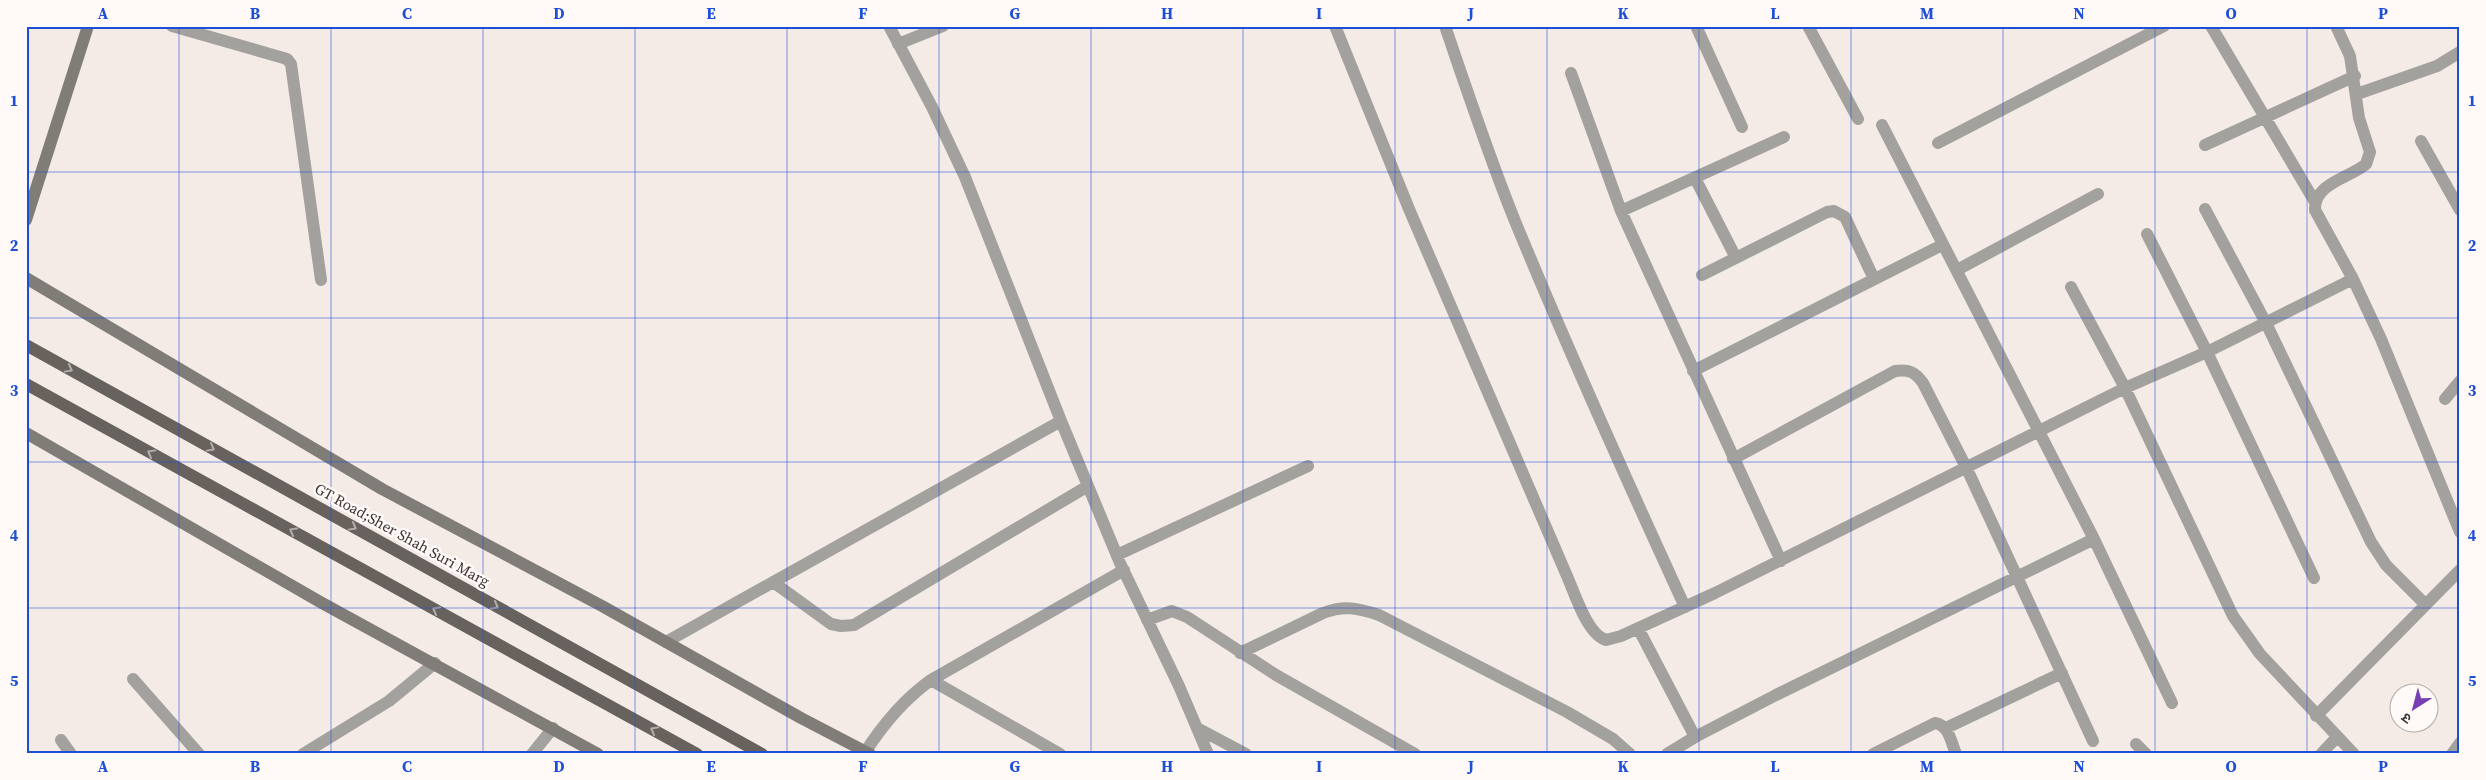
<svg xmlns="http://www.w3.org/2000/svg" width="2486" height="780" viewBox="0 0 2486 780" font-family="'Source Serif 4','Noto Sans Devanagari',serif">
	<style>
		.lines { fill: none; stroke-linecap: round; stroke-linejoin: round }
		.street { stroke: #a3a19e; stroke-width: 12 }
		.secondary { stroke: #807c78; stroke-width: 12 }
		.primary { stroke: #67625d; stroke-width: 12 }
		.oneway { stroke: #b3aeaa }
		.grid { fill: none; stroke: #1d4ed8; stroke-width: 1; stroke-opacity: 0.55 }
		.labels { text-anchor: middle; stroke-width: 5; stroke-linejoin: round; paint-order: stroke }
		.street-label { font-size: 15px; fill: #3a3635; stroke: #fff9f7 }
		.neatline { fill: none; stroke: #1d4ed8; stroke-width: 2 }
		.grid-label { font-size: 16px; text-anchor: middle; font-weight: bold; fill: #1d4ed8 }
	</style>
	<rect width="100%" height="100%" fill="#f4ebe7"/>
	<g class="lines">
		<path class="street" d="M 172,26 L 287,59 L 291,64 L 321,280
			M 889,26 L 932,107 L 965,177 L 1061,421 L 1120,563 L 1179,686 L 1208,754
			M 1335,26 L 1409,209 L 1567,576 C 1575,594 1587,634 1606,640 L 1621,636 L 1715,593 L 2125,388 L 2207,352 L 2353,279
			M 1445,26 C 1468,93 1490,160 1517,226 C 1570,354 1627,481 1685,607
			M 1696,26 L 1742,127
			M 1808,26 L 1858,119
			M 2211,26 L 2315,202
			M 2336,26 L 2350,56 L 2359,118 L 2370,152 L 2366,164 C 2350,178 2314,183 2315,210 L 2353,279 L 2381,339 L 2460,532
			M 898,44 L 943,26
			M 1571,73 L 1621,211 L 1781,561
			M 2357,94 L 2437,66 L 2460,52
			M 2421,141 L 2460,210
			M 1938,143 L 2164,26
			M 2205,145 L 2355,76
			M 1695,178 L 1736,258
			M 2205,209 L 2266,323 L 2371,542 L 2386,565 L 2425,604
			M 1621,211 L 1784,137
			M 2147,234 L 2207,352 L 2314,578
			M 1957,270 L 2098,194
			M 1702,275 L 1827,212 L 1834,211 L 1845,217 L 1874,279
			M 2071,287 L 2125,388 L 2233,616 L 2260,654 L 2354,754
			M 1693,371 L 1942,245
			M 2445,399 L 2460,381
			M 1733,459 L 1895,371 C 1909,369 1915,372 1923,383 L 1967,469 L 2093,741
			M 2094,539 L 2172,703
			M 1117,555 L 1308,466
			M 773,582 L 831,624 L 841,626 L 854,625 L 1088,486
			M 1147,620 L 1172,611 L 1187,617 L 1276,675 L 1415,754
			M 1638,628 L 1695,737
			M 666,642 L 1061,421
			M 1240,653 L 1323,613 C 1344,605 1358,608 1379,615 L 1567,712 L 1613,739 L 1630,754
			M 133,679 L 199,754
			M 931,680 L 1060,754
			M 2316,716 L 2460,570
			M 1197,728 L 1246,754
			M 1946,728 L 2062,673
			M 61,740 L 71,754
			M 2136,744 L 2146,754
			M 303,754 L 389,701 L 435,663
			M 532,754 L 553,728
			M 864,754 C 883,724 903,700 931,680 L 1124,570
			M 1667,754 L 1695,737 L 1776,695 L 2094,539 L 1882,125
			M 1873,754 L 1935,723 C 1949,725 1951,742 1956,754
			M 2321,754 L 2337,737
			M 2452,754 L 2460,743"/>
		<path class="secondary" d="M 26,220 L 88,26
			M 26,278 L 382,489 L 602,606 L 801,718 L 870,754
			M 26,433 L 322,603 L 598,754"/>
		<path class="primary" d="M 26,345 L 762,754
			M 26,384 L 697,754"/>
	</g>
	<defs><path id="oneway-chevron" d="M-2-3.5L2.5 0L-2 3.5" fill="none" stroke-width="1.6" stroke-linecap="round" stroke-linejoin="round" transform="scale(1.25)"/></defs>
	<g class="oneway">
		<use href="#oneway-chevron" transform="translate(69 369) rotate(29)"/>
		<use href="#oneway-chevron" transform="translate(211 448) rotate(29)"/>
		<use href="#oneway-chevron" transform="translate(151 453) rotate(-151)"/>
		<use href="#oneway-chevron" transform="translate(353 527) rotate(29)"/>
		<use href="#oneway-chevron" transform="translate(293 531) rotate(-151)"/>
		<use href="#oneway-chevron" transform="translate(495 606) rotate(29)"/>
		<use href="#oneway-chevron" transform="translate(436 610) rotate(-151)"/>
		<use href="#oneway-chevron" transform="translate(654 730) rotate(-151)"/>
	</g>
	<path class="grid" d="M 179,26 L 179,754M 331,26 L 331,754M 483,26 L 483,754M 635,26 L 635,754M 787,26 L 787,754M 939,26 L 939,754M 1091,26 L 1091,754M 1243,26 L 1243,754M 1395,26 L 1395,754M 1547,26 L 1547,754M 1699,26 L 1699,754M 1851,26 L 1851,754M 2003,26 L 2003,754M 2155,26 L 2155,754M 2307,26 L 2307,754M 26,172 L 2460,172M 26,318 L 2460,318M 26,462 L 2460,462M 26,608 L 2460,608"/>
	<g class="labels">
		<g class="street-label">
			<text transform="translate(402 535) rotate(29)" y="5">GT Road;Sher Shah Suri Marg</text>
		</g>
	</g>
	<rect width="2486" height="780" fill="none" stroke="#fff9f7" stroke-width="55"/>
	<g transform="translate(2414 708) rotate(216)"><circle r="24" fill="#fff9f7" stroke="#b0aba9"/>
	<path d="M0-4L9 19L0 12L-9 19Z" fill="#773fb6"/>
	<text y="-8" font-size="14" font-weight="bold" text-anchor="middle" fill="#3a3635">उ</text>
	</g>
	<rect x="28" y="28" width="2430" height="724" class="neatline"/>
	<g class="grid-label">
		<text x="103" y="19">A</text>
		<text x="255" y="19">B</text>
		<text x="407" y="19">C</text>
		<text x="559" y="19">D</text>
		<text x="711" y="19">E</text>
		<text x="863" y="19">F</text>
		<text x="1015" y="19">G</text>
		<text x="1167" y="19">H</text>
		<text x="1319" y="19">I</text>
		<text x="1471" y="19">J</text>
		<text x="1623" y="19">K</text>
		<text x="1775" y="19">L</text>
		<text x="1927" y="19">M</text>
		<text x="2079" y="19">N</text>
		<text x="2231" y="19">O</text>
		<text x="2383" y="19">P</text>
		<text x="14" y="106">1</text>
		<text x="2472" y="106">1</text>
		<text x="14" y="251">2</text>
		<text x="2472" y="251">2</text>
		<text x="14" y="396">3</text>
		<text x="2472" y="396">3</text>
		<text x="14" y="541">4</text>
		<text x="2472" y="541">4</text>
		<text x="14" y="686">5</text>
		<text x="2472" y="686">5</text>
		<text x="103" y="772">A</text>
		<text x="255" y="772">B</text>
		<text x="407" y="772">C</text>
		<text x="559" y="772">D</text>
		<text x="711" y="772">E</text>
		<text x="863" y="772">F</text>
		<text x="1015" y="772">G</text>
		<text x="1167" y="772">H</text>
		<text x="1319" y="772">I</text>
		<text x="1471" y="772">J</text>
		<text x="1623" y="772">K</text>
		<text x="1775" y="772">L</text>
		<text x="1927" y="772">M</text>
		<text x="2079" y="772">N</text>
		<text x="2231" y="772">O</text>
		<text x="2383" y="772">P</text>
	</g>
</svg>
